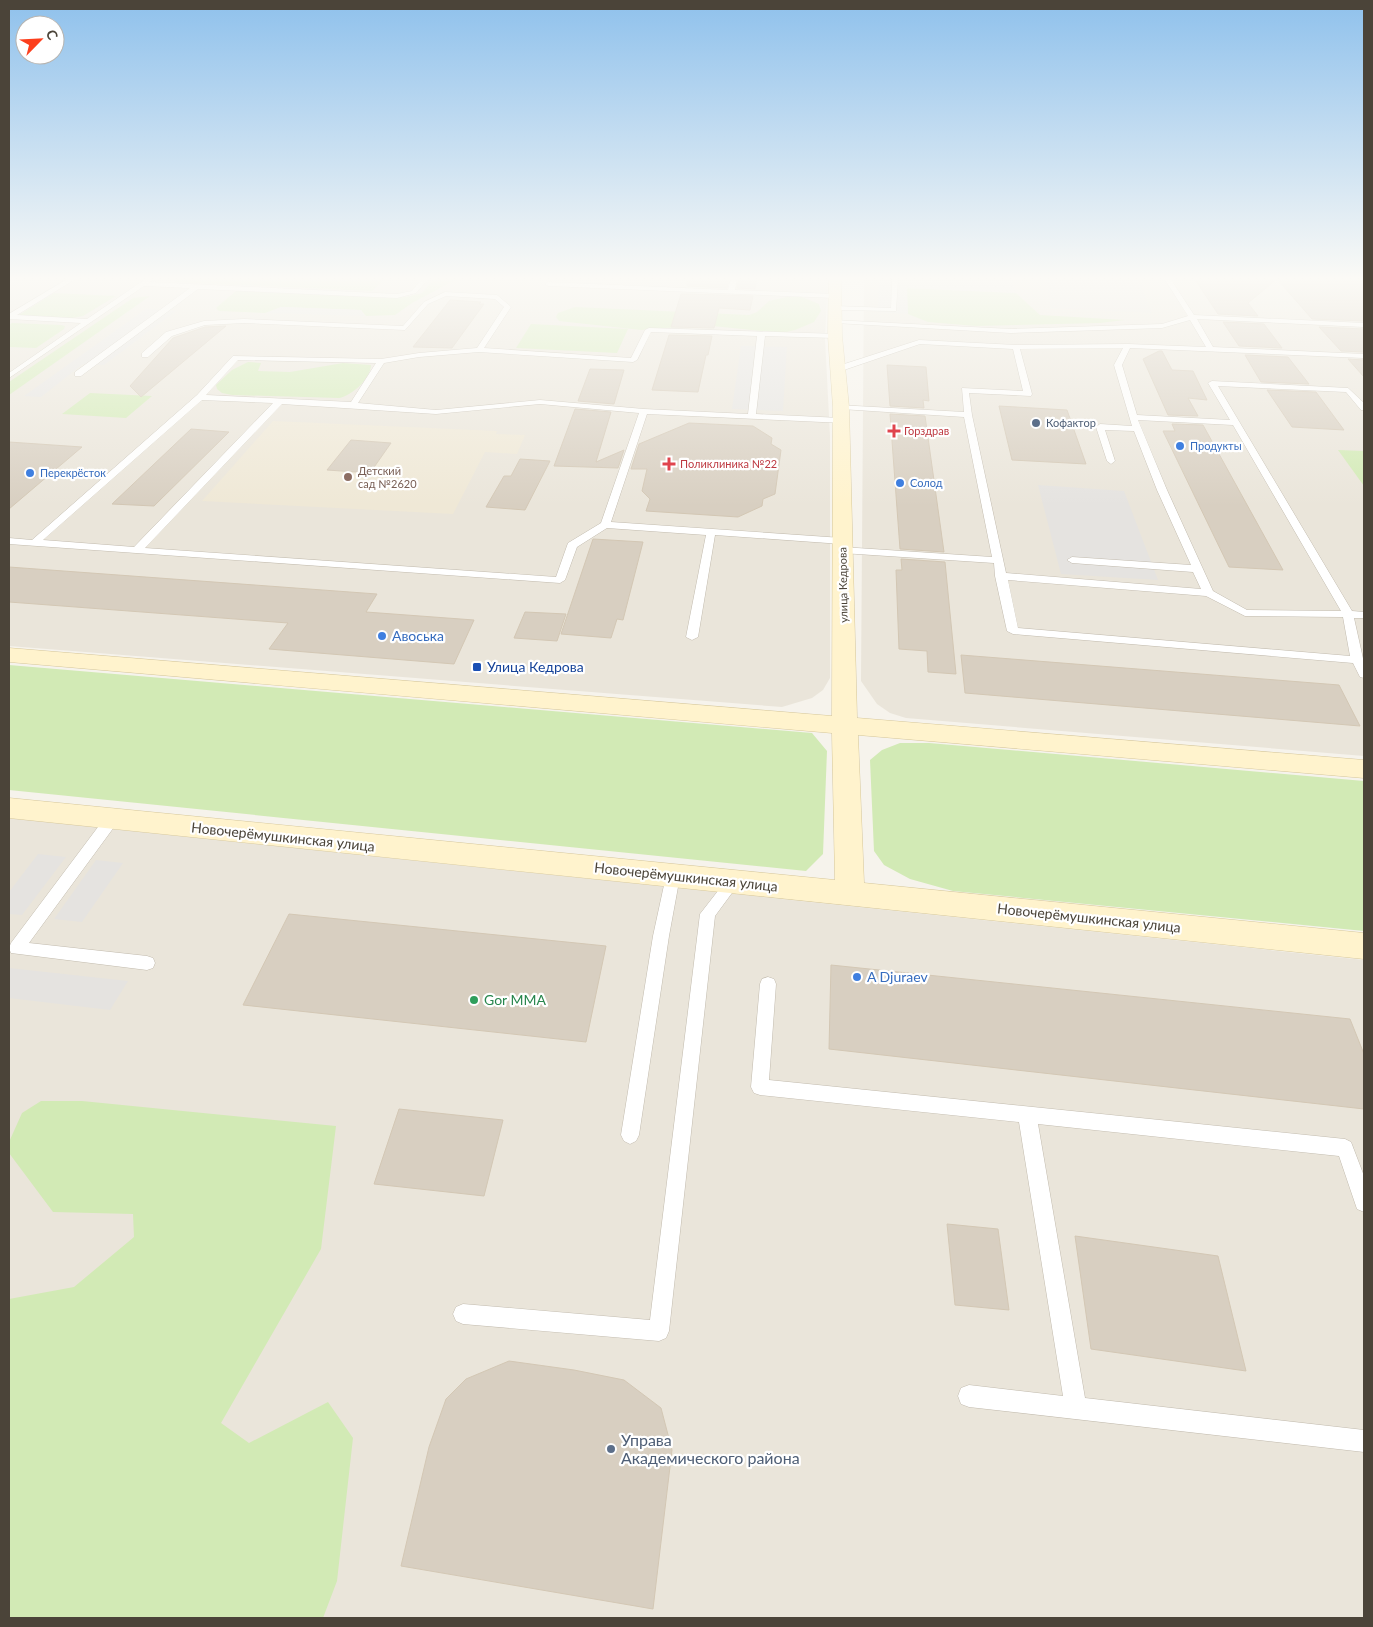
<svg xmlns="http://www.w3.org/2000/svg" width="1373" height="1627" viewBox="0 0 1373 1627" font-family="Lato,sans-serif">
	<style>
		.residential { fill: #eae5da }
		.industrial { fill: #e6e2dd }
		.education { fill: #efe8d6 }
		.green { fill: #d2eab5 }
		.parking { fill: #e5e3e0 }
		.building { fill: #d8cfc1; stroke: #d3c7b4 }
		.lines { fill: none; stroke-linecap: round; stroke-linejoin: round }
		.lane-casing { stroke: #c2bbae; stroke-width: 1 }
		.secondary-casing { stroke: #d6c79b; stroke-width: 1 }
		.lane { fill: #fff; fill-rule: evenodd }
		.secondary { fill: #fff3cd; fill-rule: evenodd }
		.service-dot { fill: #5c6f8a; stroke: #fff; stroke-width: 2 }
		.health-dot { fill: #e0444e; stroke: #fff; stroke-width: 2 }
		.shop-dot { fill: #3f7fe0; stroke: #fff; stroke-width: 2 }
		.education-dot { fill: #8d6e63; stroke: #fff; stroke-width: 2 }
		.transit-dot { fill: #1a4fb4; stroke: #fff; stroke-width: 2 }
		.leisure-dot { fill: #2e9e5b; stroke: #fff; stroke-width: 2 }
		.labels { text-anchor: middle; stroke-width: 4.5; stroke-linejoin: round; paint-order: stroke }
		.far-service-label { font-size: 11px; fill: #4e5e75; stroke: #fff; text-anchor: start }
		.far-health-label { font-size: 11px; fill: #be3a42; stroke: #fff; text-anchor: start }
		.far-shop-label { font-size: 11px; fill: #366cbe; stroke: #fff; text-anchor: start }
		.far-education-label { font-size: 11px; fill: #785e54; stroke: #fff; text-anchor: start }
		.far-street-label { font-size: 11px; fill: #4b4439; stroke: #fff }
		.shop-label { font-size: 14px; fill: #366cbe; stroke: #fff; text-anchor: start }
		.transit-label { font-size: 14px; fill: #164399; stroke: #fff; text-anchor: start }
		.street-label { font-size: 14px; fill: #4b4439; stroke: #fff }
		.leisure-label { font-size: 14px; fill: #27864d; stroke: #fff; text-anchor: start }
		.near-service-label { font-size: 16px; fill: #4e5e75; stroke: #fff; text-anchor: start }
	</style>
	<rect width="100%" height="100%" fill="#f6f3ec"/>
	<path class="residential" d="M 9,278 L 828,278 L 825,339 L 830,436 L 830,678 L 823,690 L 812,698 L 782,707 L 9,646 Z
		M 864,278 L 1364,278 L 1364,756 L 906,718 L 890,713 L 877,704 L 861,681 Z
		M 9,818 L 1364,960 L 1364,1618 L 9,1618 Z"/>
	<path class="industrial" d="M 1046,278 L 1138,278 L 1152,313 L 1051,308 Z"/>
	<path class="education" d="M 273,421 L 497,431 L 496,434 L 525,435 L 517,454 L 485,452 L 453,514 L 202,501 Z"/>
	<path class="green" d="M 170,278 L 386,278 L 372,291 L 176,282 Z
		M 435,278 L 459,278 L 412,303 L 395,315 L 366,316 L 361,310 L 281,307 L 265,313 L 219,311 L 216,308 L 237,290 L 406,297 L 422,293 Z
		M 906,288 L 1016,293 L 1040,315 L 1125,320 L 1100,323 L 976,326 L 928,322 L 908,314 Z
		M 54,293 L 116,296 L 83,316 L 72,318 L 19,315 Z
		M 150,296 L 9,395 L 9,382 L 133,298 Z
		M 787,297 L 802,297 L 819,304 L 821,311 L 814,322 L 795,330 L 782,333 L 703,325 L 641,330 L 559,321 L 556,317 L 558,313 L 575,307 L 749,315 L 757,312 L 769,301 Z
		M 12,323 L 61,325 L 65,326 L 64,329 L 36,348 L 9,347 L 9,325 Z
		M 531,324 L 628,329 L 617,353 L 516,348 Z
		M 248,362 L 261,363 L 258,371 L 290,372 L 343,363 L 371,365 C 371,378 352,396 339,398 L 232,395 L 222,393 L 217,389 L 216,385 L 232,370 Z
		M 90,393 L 152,396 L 126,418 L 62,414 Z
		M 1338,450 L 1364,451 L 1364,486 Z
		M 9,665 L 812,733 L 827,751 L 823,854 L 806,871 L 9,790 Z
		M 900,743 L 929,743 L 1364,781 L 1364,931 L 953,891 L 910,879 L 884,865 L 874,851 L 870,760 L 882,750 Z
		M 41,1101 L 82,1101 L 336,1126 L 321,1249 L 221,1423 L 249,1443 L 328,1402 L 353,1438 L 337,1581 L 323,1618 L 9,1618 L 9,1299 L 74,1287 L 134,1237 L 133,1214 L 53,1212 L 9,1153 L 9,1142 L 22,1113 Z"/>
	<path class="parking" d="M 879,278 L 1012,278 L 1016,293 L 907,288 L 908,314 L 878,312 Z
		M 281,307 L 361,310 L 365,316 L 267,313 Z
		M 146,309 L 176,311 L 104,365 L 83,364 L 41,397 L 24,396 Z
		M 741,346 L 787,347 L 783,411 L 732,409 Z
		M 1038,485 L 1124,491 L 1158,580 L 1061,574 Z
		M 38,854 L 66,857 L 22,915 L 9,914 L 9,892 Z
		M 96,860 L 123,863 L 82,922 L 54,919 Z
		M 9,968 L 128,981 L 110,1010 L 9,998 Z"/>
	<path class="building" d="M 687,278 L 729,278 L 727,288 L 687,286 Z
		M 739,278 L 757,278 L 755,289 L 737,288 Z
		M 1194,278 L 1364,278 L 1364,321 L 1312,319 L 1277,279 L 1248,303 L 1258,316 L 1218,314 Z
		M 681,294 L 687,294 L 753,296 L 750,310 L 719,308 L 714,328 L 671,327 Z
		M 450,300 L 481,302 L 479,304 L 484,304 L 452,348 L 413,347 Z
		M 1223,322 L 1264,324 L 1282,348 L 1239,346 Z
		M 226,326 L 141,397 L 130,386 L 173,338 L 205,327 Z
		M 1319,327 L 1364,329 L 1364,352 L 1341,351 Z
		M 669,335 L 712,336 L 708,355 L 706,355 L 698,392 L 652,390 Z
		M 1159,351 L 1162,351 L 1172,370 L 1193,371 L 1207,400 L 1188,398 L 1198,416 L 1168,415 L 1143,359 Z
		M 1245,355 L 1288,357 L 1309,384 L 1261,382 Z
		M 1348,359 L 1364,360 L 1364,377 Z
		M 887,365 L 926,367 L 929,401 L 923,400 L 924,408 L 890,406 Z
		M 590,369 L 624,370 L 614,404 L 578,401 Z
		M 1267,390 L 1316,392 L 1344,430 L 1292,427 Z
		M 999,406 L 1067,410 L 1086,464 L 1012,460 Z
		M 575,409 L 611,412 L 596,462 L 624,450 L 618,468 L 554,466 Z
		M 890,414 L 925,416 L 944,552 L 900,549 Z
		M 689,423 L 753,426 L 772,438 L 771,444 L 781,450 L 775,494 L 763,499 L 762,506 L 738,517 L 646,511 L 650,499 L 642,491 L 647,469 L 631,469 L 639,444 Z
		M 1172,424 L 1203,425 L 1283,570 L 1229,567 L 1163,431 L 1175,431 Z
		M 191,429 L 229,432 L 154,506 L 112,504 Z
		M 351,440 L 391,443 L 370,473 L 327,470 Z
		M 9,442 L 82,447 L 9,509 Z
		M 520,459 L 550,461 L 525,510 L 486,507 L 504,476 L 511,476 Z
		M 593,539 L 643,542 L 623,620 L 617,619 L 611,638 L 561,634 Z
		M 901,559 L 945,562 L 956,674 L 928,672 L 927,651 L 899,649 L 896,570 L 902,570 Z
		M 9,567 L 377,594 L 366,612 L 474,620 L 454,664 L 269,649 L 288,623 L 9,602 Z
		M 525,612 L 566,614 L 557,641 L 514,638 Z
		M 961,655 L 1339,685 L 1360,726 L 965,693 Z
		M 289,914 L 606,946 L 586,1042 L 243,1005 Z
		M 831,965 L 1350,1019 L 1364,1054 L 1364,1109 L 829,1049 Z
		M 399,1109 L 503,1120 L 484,1196 L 374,1184 Z
		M 947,1224 L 998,1229 L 1009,1310 L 955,1305 Z
		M 1075,1236 L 1218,1256 L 1246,1371 L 1091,1349 Z
		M 509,1361 L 574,1370 L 624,1380 L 661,1408 L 672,1450 L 653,1609 L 401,1566 L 429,1447 L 446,1399 L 466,1379 Z"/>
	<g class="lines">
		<defs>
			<path id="lane" d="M 69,278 L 77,278 L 17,315 L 87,319 L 147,278 L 153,279 L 149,282 L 397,294 L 412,291 L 422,278 L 429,278 L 416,293 L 397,298 L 198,289 L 81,376 L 75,376 L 75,372 L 190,288 L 144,286 L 9,378 L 9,373 L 81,323 L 9,319 L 9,314 Z
				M 731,278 L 737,278 L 735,290 L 834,294 L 837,296 L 834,298 L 548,286 L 545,284 L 548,282 L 728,290 Z
				M 892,278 L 898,278 L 896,311 L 835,310 L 832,308 L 835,306 L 891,308 Z
				M 1164,278 L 1170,278 L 1194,315 L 1364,323 L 1364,327 L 1197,319 L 1213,347 L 1364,354 L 1364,358 L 1130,348 L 1122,365 L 1137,415 L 1230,420 L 1208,383 L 1212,381 L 1348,388 L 1364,403 L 1364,410 L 1361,410 L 1346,392 L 1218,386 L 1352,611 L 1364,612 L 1364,618 L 1354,618 L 1364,663 L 1364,678 L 1360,677 L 1353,663 L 1013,634 L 1007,631 L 995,576 L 994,563 L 842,553 L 837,550 L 842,547 L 992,557 L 964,417 L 841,409 L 838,409 L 838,405 L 964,412 L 962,388 L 1023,391 L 1013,349 L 920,344 L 841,371 L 835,371 L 835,367 L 919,340 L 1016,345 L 1128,344 L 1206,347 L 1190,320 L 1162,328 L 1011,333 L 835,323 L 831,321 L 833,320 L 1011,329 L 1162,324 L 1188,316 ZM 1123,348 L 1114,365 L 1132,426 L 1100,424 L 1096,427 L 1107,461 L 1111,464 L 1115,461 L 1105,430 L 1134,431 L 1157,490 L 1191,565 L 1072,557 L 1067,560 L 1072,563 L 1193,572 L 1201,589 L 1006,573 L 972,415 L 969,393 L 1031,396 L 1032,394 L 1020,349 ZM 1138,420 L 1233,425 L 1341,611 L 1247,610 L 1213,591 L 1167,490 ZM 1008,580 L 1206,596 L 1245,616 L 1343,617 L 1350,656 L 1018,628 Z
				M 445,292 L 497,295 L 510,306 L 511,307 L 484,348 L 631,358 L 645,330 L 649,328 L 838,334 L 839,336 L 835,338 L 765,336 L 756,414 L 841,418 L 845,421 L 844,423 L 647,414 L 611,522 L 842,538 L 847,541 L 842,544 L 715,535 L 698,637 L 692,640 L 686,637 L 706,535 L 607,528 L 577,547 L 565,580 L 560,583 L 9,544 L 9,538 L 32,540 L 197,395 L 233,356 L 381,359 L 419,353 L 477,348 L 504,307 L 495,299 L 446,296 L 428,304 L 405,330 L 244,323 L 205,325 L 172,336 L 148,357 L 142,357 L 142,353 L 166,332 L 204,321 L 244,319 L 403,326 L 424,302 ZM 651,332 L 757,336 L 748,414 L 644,409 L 540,400 L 436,410 L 358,403 L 384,363 L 419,357 L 479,352 L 633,362 L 637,360 ZM 238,360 L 376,363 L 351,402 L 206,395 ZM 202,400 L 273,403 L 134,547 L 43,540 ZM 282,404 L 436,414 L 540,404 L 639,413 L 601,523 L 568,543 L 556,577 L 145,548 Z
				M 112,814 L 117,815 L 119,819 L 117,823 L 29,943 L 147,956 L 153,958 L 155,963 L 153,968 L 147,970 L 11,953 L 9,948 L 11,943 L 107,815 Z
				M 673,870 L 678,872 L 680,876 L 669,936 L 639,1135 L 636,1141 L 630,1144 L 624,1141 L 621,1135 L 653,936 L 666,876 L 668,872 Z
				M 733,876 L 738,878 L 740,882 L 715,916 L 669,1331 L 666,1338 L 659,1341 L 463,1324 L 456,1321 L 453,1314 L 456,1307 L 463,1304 L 650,1320 L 700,914 L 728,878 Z
				M 768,977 L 774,979 L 776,984 L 769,1080 L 1345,1139 L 1351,1142 L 1364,1176 L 1364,1212 L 1357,1209 L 1339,1156 L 1038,1124 L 1085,1398 L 1364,1430 L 1364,1452 L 969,1407 L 961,1404 L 958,1396 L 961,1388 L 969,1385 L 1063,1396 L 1019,1122 L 760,1095 L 754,1093 L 751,1087 L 760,984 L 762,979 Z"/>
			<path id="secondary" d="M 829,278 L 841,278 L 842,336 L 849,407 L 857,718 L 1364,760 L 1364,778 L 858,735 L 864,883 L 1364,933 L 1364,959 L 9,818 L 9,798 L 835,880 L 832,733 L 9,662 L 9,648 L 832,716 L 833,407 L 828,336 Z"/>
		</defs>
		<use href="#lane" class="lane-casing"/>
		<use href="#secondary" class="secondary-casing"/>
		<use href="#lane" class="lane"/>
		<use href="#secondary" class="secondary"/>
	</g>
	<linearGradient id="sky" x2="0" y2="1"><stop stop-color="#8fc1ec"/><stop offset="0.55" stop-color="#fbfaf6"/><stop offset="1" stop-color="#fbfaf6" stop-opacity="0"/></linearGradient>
	<rect width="1373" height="506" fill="url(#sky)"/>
	<g class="service-dot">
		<circle cx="1036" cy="423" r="5"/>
		<circle cx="611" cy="1449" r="5"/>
	</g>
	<g class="health-dot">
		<path d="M891.5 423.5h5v5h5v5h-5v5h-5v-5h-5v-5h5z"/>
		<path d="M666.5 456.5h5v5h5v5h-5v5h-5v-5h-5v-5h5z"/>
	</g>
	<g class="shop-dot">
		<circle cx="1180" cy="446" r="5"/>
		<circle cx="30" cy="473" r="5"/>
		<circle cx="900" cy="483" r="5"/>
		<circle cx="382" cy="636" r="5"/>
		<circle cx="857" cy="977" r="5"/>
	</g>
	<circle class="education-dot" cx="348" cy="477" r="5"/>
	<rect class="transit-dot" x="472" y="662" width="10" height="10" rx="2.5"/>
	<circle class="leisure-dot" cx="474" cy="1000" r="5"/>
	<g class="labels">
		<g class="far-service-label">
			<text x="1046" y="427">Кофактор</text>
		</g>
		<g class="far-health-label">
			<text x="904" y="435">Горздрав</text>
			<text x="680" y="468">Поликлиника №22</text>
		</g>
		<g class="far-shop-label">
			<text x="1190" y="450">Продукты</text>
			<text x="40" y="477">Перекрёсток</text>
			<text x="910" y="487">Солод</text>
		</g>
		<g class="far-education-label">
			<text x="358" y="475">Детский<tspan x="358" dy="13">сад №2620</tspan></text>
		</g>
		<g class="far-street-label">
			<text transform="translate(843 585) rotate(-91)" y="4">улица Кедрова</text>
		</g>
		<g class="shop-label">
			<text x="392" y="641">Авоська</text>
			<text x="867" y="982">A Djuraev</text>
		</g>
		<g class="transit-label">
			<text x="487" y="672">Улица Кедрова</text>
		</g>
		<g class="street-label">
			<text transform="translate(283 837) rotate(6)" y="5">Новочерёмушкинская улица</text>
			<text transform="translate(686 877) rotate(6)" y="5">Новочерёмушкинская улица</text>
			<text transform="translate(1089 918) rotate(6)" y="5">Новочерёмушкинская улица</text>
		</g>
		<g class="leisure-label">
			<text x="484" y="1005">Gor MMA</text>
		</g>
		<g class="near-service-label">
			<text x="621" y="1446">Управа<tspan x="621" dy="18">Академического района</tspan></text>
		</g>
	</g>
	<rect width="1373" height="1627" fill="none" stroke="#4b4439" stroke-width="20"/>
	<g transform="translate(40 40) rotate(66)"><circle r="24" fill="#ffffff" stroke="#b7b4b0"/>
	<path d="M0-4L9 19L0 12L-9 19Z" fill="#fc3f1d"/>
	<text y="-8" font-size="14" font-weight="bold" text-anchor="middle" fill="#4b4439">С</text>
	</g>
</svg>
